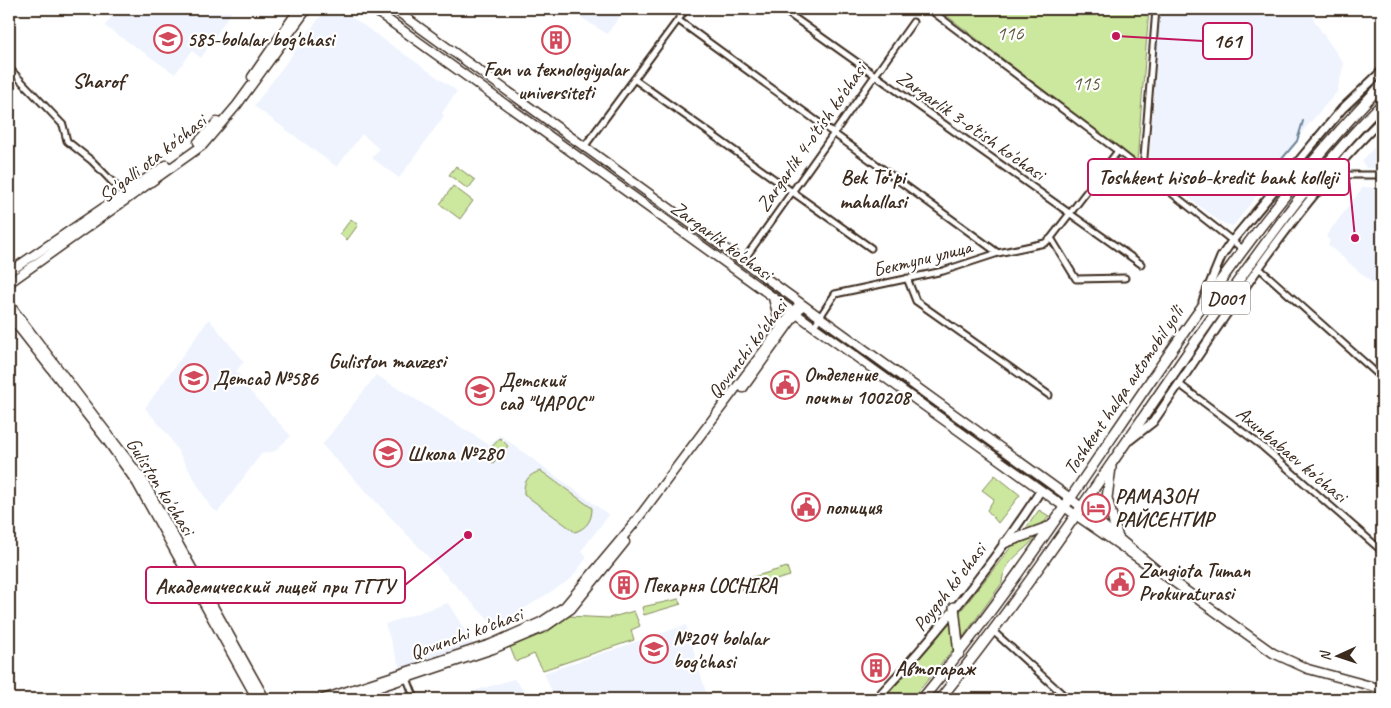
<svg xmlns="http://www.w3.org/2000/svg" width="1391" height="708" viewBox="0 0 1391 708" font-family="Caveat,sans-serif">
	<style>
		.built { fill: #eef3fe }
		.green { fill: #cce79e; stroke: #84885e }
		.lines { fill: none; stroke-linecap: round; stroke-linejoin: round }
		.stream { stroke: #6c8398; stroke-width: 2 }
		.minor-casing { stroke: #3b2a1e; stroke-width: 9 }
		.tertiary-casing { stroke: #3b2a1e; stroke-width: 11 }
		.secondary-casing { stroke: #3b2a1e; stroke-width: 11 }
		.trunk-casing { stroke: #3b2a1e; stroke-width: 12 }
		.minor { stroke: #fff; stroke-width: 5 }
		.tertiary { stroke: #fff; stroke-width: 7 }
		.secondary { stroke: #fff; stroke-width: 8 }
		.trunk { stroke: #fff; stroke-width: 9 }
		.labels { text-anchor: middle; stroke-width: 4.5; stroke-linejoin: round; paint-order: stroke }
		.shield { fill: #fff; stroke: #766a62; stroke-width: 1 }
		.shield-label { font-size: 19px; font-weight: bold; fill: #3b2a1e }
		.park-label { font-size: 20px; fill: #5f593e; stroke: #fff }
		.poi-label { font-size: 20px; font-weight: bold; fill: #3b2a1e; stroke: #fff; text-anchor: start }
		.street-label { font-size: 20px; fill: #3b2a1e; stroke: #fff }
		.neighbourhood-label { font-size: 21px; font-weight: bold; fill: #3b2a1e; stroke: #fff }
		.leader { fill: none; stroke: #c2185b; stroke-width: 2 }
		.callout-dot { fill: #c2185b; stroke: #fff; stroke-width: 2 }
		.callout { fill: #fff; stroke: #c2185b; stroke-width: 2 }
		.callout-label { font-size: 21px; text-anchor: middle; font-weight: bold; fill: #3b2a1e }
	</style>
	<rect width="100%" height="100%" fill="#fff"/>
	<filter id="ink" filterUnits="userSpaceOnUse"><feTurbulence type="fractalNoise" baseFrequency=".02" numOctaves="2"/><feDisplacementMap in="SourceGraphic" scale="10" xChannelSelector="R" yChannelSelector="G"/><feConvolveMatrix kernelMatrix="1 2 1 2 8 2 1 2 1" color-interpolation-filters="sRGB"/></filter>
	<g filter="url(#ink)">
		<path class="built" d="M 117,9 L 233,9 L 201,58 L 192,51 L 175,74 L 105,26 Z
			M 326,9 L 340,9 L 457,91 L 442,113 L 444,116 L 399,178 L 372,158 L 379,149 L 362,134 L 337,167 L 254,106 Z
			M 568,9 L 625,9 L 607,34 Z
			M 1160,9 L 1315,9 L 1311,12 L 1315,22 L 1344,64 L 1337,92 L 1302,132 L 1282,158 L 1279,167 L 1233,226 L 1222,223 L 1149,168 Z
			M 1382,139 L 1382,168 L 1366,168 L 1362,161 Z
			M 1363,187 L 1382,188 L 1382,291 L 1328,245 L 1330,241 L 1326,236 Z
			M 209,319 L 244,362 L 236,371 L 247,383 L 245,386 L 291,436 L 275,451 L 261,454 L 218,512 L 211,508 L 169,436 L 145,408 Z
			M 376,375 L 490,445 L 500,435 L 609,515 L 581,551 L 587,557 L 571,579 L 495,627 L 322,445 Z
			M 448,603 L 473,644 L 400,668 L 385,624 Z
			M 686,625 L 708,699 L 555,699 L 544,673 Z
			M 514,679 L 531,699 L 447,699 Z"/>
		<path class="green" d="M 938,9 L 1149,9 L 1137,162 Z
			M 456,166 L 475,180 L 468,189 L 449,175 Z
			M 453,186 L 473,201 L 460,219 L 440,204 Z
			M 351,219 L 358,225 L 347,240 L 340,234 Z
			M 500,438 L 508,446 L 493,463 L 484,456 Z
			M 541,471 L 592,508 C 592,520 587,528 575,532 L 524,494 C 523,482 528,474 541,471 Z
			M 995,475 L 1020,495 L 998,523 L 987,510 L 994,499 L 982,490 Z
			M 1039,510 L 1049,516 L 1044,523 L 1021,535 Z
			M 1035,538 C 1024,552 1003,561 1002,583 L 963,637 L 959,613 L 1015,542 Z
			M 787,567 L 790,576 L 741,590 L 739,581 Z
			M 679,599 L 681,604 L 644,615 L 642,607 Z
			M 634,611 L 640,626 L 631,630 L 634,640 L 543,670 L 534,654 L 516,662 L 510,647 L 551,629 L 568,616 L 609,618 Z
			M 950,621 L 953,621 L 956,646 L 912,699 L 884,699 Z"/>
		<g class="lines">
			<path class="stream" d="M 1261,184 L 1297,141 L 1303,121"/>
			<defs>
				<path id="minor" d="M 782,9 L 1141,264
					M 929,9 L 1118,151 L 1244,250
					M 678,20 L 998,253
					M 9,68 L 63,125 L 67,141 L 92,161 L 125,195
					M 634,79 L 871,248
					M 584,147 L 686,9
					M 1143,170 L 1156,9
					M 1332,175 L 1382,175
					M 1051,238 L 1076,279 L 1125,278
					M 743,261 L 913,22
					M 1259,268 L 1382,378
					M 907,278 L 916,301 L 1049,395
					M 814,326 L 835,294 L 943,271 L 998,253 L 1045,243 L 1051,238 L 1118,151
					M 1179,384 L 1263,447 L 1382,551
					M 994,632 L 1068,699
					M 406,676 L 415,699"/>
				<path id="tertiary" d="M 1203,301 L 1221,257 L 1232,241 L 1342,109 L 1382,71
					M 1130,440 L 1153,422 C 1224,319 1292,208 1382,119
					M 876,699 C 936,635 993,564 1041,490"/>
				<path id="secondary" d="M 373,9 L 1077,516 L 1151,567
					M 394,9 L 1070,498 L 1157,570 L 1273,653 L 1308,669 L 1382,689
					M 252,77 L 299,9
					M 198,142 L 217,122
					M 9,272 L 166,165
					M 9,283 L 203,145 L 237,105 L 307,9
					M 773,298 L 781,328
					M 9,304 L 142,479 L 265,699
					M 9,315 L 106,439 L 137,483 L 257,699
					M 743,388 L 799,310
					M 323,699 L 491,644 L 541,622 L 565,606 L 633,525 L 796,308
					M 344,699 L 493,649 L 545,627 L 571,609 L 625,542"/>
				<path id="trunk" d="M 1303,193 L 1318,191
					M 1111,467 L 1107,498 L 1118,538
					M 1004,543 L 1051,526
					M 954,607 L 959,654
					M 922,699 C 1085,502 1203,269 1382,85
					M 940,699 C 1037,578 1120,449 1209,322 C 1263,246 1316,169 1382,104"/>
			</defs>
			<use href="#minor" class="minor-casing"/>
			<use href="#tertiary" class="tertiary-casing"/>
			<use href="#secondary" class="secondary-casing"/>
			<use href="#trunk" class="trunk-casing"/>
			<use href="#minor" class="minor"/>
			<use href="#tertiary" class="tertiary"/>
			<use href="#secondary" class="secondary"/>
			<use href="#trunk" class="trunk"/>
		</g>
	</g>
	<defs>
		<symbol id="school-ring" viewBox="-11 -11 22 22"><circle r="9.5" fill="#fff" stroke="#d1495b" stroke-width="1.5"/><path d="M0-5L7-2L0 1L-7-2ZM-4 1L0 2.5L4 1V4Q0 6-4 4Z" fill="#d1495b"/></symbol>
		<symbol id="building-ring" viewBox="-11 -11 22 22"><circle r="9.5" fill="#fff" stroke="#d1495b" stroke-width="1.5"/><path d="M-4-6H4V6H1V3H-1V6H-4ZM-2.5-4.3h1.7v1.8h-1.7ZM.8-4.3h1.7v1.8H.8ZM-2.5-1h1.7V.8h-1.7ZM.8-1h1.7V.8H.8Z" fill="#d1495b"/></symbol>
		<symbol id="civic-ring" viewBox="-11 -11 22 22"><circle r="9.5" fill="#fff" stroke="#d1495b" stroke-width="1.5"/><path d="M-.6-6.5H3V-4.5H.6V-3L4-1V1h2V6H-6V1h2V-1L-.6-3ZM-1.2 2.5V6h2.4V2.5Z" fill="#d1495b"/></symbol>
		<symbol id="hotel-ring" viewBox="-11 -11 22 22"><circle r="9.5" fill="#fff" stroke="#d1495b" stroke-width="1.5"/><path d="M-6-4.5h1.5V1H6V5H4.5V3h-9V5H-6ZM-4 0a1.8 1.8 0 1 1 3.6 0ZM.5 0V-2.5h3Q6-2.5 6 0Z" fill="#d1495b"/></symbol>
	</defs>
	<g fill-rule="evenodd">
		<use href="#school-ring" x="152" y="23" width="32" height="32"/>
		<use href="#building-ring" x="540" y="24" width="32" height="32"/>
		<use href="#school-ring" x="178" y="362" width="32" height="32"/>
		<use href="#civic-ring" x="769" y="369" width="32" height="32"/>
		<use href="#school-ring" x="464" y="375" width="32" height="32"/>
		<use href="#school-ring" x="372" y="437" width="32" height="32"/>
		<use href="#civic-ring" x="790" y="491" width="32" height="32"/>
		<use href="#hotel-ring" x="1080" y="492" width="32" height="32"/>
		<use href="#civic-ring" x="1104" y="566" width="32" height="32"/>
		<use href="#building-ring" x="608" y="569" width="32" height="32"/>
		<use href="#school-ring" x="638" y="633" width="32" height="32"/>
		<use href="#building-ring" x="860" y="652" width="32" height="32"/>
	</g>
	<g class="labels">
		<rect class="shield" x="1202" y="281.5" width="48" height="33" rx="4"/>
		<g class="shield-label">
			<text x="1226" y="305">D001</text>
		</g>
		<g class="park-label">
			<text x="1010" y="40">116</text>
			<text x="1086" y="90">115</text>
		</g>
		<g class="poi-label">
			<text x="187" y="46">585-bolalar bog'chasi</text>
			<text x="556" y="76" text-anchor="middle">Fan va texnologiyalar<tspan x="556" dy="23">universiteti</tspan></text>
			<text x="804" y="381">Отделение<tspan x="804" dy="23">почты 100208</tspan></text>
			<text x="213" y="385">Детсад №586</text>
			<text x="499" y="387">Детский<tspan x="499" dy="23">сад "ЧАРОС"</tspan></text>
			<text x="407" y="460">Школа №280</text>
			<text x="1115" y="503">РАМАЗОН<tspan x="1115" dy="23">РАЙСЕНТИР</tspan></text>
			<text x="825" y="514">полиция</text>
			<text x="1139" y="577">Zangiota Tuman<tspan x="1139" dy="23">Prokuraturasi</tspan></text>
			<text x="643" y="592">Пекарня LOCHIRA</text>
			<text x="673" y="645">№204 bolalar<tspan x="673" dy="23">bog'chasi</tspan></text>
			<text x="895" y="675">Автогараж</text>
		</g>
		<g class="street-label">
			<text transform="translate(971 125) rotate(35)" y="7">Zargarlik 3-o'tish ko'chasi</text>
			<text transform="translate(811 137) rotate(-55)" y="7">Zargarlik 4-o'tish ko'chasi</text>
			<text transform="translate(152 158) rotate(-38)" y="7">So'galli ota ko'chasi</text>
			<text transform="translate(722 240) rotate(36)" y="7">Zargarlik ko'chasi</text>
			<text transform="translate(922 258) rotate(-14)" y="7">Бектупи улица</text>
			<text transform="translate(747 349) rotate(-53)" y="7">Qovunchi ko'chasi</text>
			<text transform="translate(1123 390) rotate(-56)" y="7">Toshkent halqa avtomobil yo'li</text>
			<text transform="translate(1292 454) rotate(40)" y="7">Axunbabaev ko'chasi</text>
			<text transform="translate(161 486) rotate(58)" y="7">Guliston ko'chasi</text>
			<text transform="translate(949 587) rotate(-52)" y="7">Poygoh koʻchasi</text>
			<text transform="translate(466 633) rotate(-20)" y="7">Qovunchi ko'chasi</text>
		</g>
		<g class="neighbourhood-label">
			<text x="98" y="88">Sharof</text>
			<text x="873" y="184">Bek Toʻpi<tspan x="873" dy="24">mahallasi</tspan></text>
			<text x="387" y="368">Guliston mavzesi</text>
		</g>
	</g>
	<path class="leader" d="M1116 36L1203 41M1355 238L1349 177M468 535L405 585"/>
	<g class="callout-dot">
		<circle cx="1116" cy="36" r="5"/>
		<circle cx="1355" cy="238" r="5"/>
		<circle cx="468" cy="535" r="5"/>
	</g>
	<g class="callout">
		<rect x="1203" y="23" width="49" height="36" rx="5"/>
		<rect x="1088" y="159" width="261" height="36" rx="5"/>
		<rect x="146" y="567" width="259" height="36" rx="5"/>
	</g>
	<g class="callout-label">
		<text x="1227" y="48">161</text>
		<text x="1218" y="184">Toshkent hisob-kredit bank kolleji</text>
		<text x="275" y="593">Академический лицей при ТГТУ</text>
	</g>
	<rect width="1391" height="708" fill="none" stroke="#fff" stroke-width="30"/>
	<rect x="15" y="15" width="1361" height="678" fill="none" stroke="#3b2a1e" stroke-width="2" filter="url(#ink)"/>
	<g transform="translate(1338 656) rotate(267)" stroke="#ffffff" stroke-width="4" paint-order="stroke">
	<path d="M0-4L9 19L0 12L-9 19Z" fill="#3b2a1e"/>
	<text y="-8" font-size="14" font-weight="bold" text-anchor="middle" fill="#3b2a1e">N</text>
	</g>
</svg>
